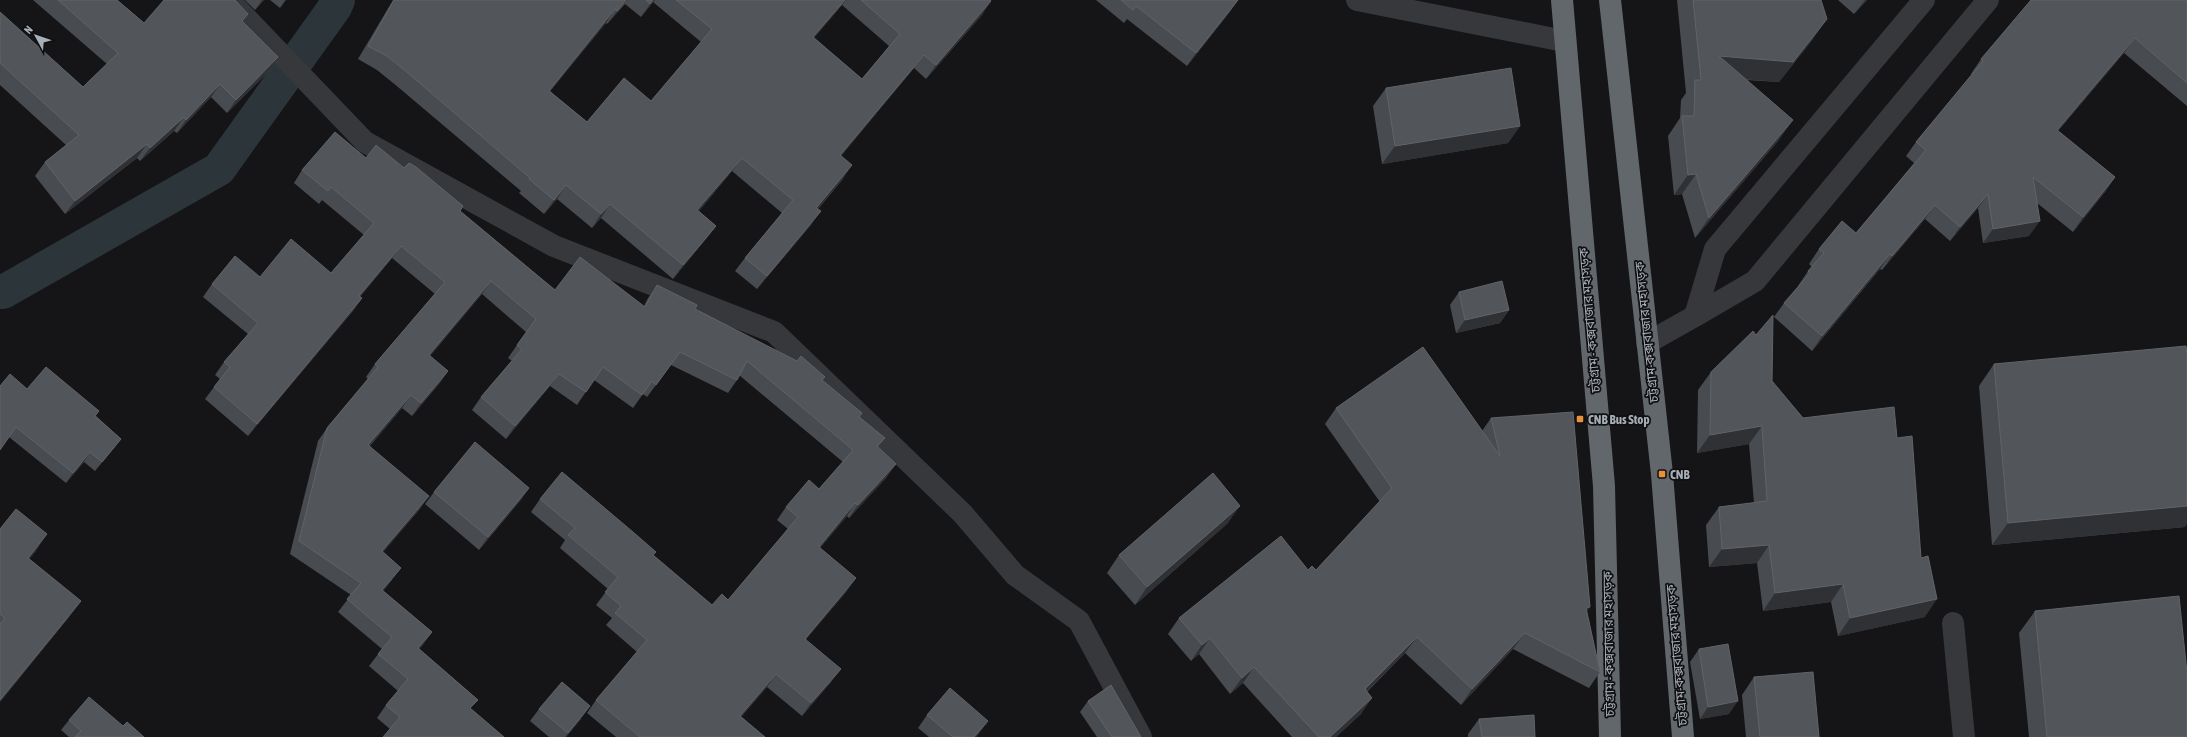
<svg xmlns="http://www.w3.org/2000/svg" width="2187" height="737" viewBox="0 0 2187 737" font-family="'Asap Condensed','Noto Sans Bengali',sans-serif">
	<style>
		.lines { fill: none; stroke-linecap: round; stroke-linejoin: round }
		.stream { stroke: #2c363a; stroke-width: 10 }
		.canal { stroke: #2c363a; stroke-width: 34 }
		.minor { stroke: #36383c; stroke-width: 22 }
		.highway { stroke: #62676c; stroke-width: 22 }
		.wall { fill: #484b4f; fill-rule: evenodd }
		.shaded-wall { fill: #2f3134 }
		.building { fill: #52565a; stroke: #606468 }
		.poi-dot { fill: #ea8f3a; stroke: #101012; stroke-width: 1.5 }
		.labels { text-anchor: middle; stroke-width: 3.5; stroke-linejoin: round; paint-order: stroke }
		.street-label { font-size: 13px; fill: #a7afb6; stroke: #101012 }
		.poi-label { font-size: 13px; font-weight: bold; fill: #a7afb6; stroke: #101012; text-anchor: start }
	</style>
	<rect width="100%" height="100%" fill="#151517"/>
	<g class="lines">
		<path class="stream" d="M 0,288 L 3,292 L 0,295"/>
		<path class="canal" d="M 3,292 L 219,169 L 335,7 L 338,0"/>
		<path class="minor" d="M 229,0 L 365,142 L 554,246 L 774,332 L 963,514 L 1015,575 L 1079,621 L 1141,737
			M 1357,0 L 1564,41
			M 1695,316 L 1755,281 L 1988,0
			M 1647,343 L 1695,316 L 1715,249 L 1924,0
			M 1953,623 L 1964,737"/>
		<path class="highway" d="M 1562,0 L 1604,486 L 1610,737
			M 1610,0 L 1662,474 L 1683,737"/>
	</g>
	<path class="wall" d="M 33,0 L 117,0 L 144,23 L 243,22 L 278,57 L 269,71 L 227,113 L 211,97 L 177,133 L 174,131 L 140,161 L 137,158 L 65,214 L 35,176 L 45,162 L 66,145 L 0,85 L 0,12 L 83,87 L 107,64 Z
		M 245,0 L 264,0 L 255,10 Z
		M 270,0 L 286,0 L 280,8 Z
		M 393,0 L 990,0 L 982,15 L 926,79 L 914,68 L 841,156 L 843,179 L 818,209 L 811,225 L 757,289 L 735,271 L 745,258 L 782,213 L 732,171 L 699,211 L 716,226 L 706,239 L 673,279 L 601,218 L 592,228 L 557,199 L 544,214 L 519,193 L 521,191 L 398,87 L 377,70 L 358,59 ZM 653,2 L 701,42 L 651,101 L 587,122 L 550,91 L 606,23 L 607,24 L 625,4 L 641,17 ZM 842,5 L 889,46 L 862,79 L 814,38 Z
		M 1096,0 L 1238,0 L 1229,13 L 1187,66 L 1127,19 L 1124,23 Z
		M 1677,0 L 1821,0 L 1813,39 L 1779,82 L 1746,80 L 1779,140 L 1695,238 L 1682,194 L 1674,195 L 1668,136 L 1680,118 L 1681,100 L 1686,93 Z
		M 1838,0 L 1867,0 L 1854,14 Z
		M 2187,0 L 2187,106 L 2124,53 L 2058,131 L 2115,177 L 2105,192 L 2073,232 L 2037,203 L 2029,236 L 1983,243 L 1978,208 L 1950,241 L 1925,219 L 1882,270 L 1880,269 L 1812,351 L 1774,317 L 1784,303 L 1798,287 L 1798,286 L 1808,271 L 1812,267 L 1809,264 L 1819,249 L 1856,233 L 1914,163 L 1906,156 L 1916,142 L 1972,75 L 1971,74 L 1981,59 Z
		M 1386,88 L 1520,126 L 1508,143 L 1382,164 L 1373,106 Z
		M 366,158 L 404,168 L 463,206 L 460,211 L 555,290 L 644,306 L 648,298 L 657,285 L 695,309 L 822,380 L 860,417 L 885,438 L 878,447 L 887,477 L 849,518 L 847,516 L 820,548 L 847,591 L 806,639 L 832,681 L 802,716 L 767,687 L 741,717 L 765,737 L 616,737 L 587,713 L 596,700 L 637,652 L 606,625 L 612,618 L 596,605 L 608,589 L 560,548 L 565,540 L 531,512 L 540,499 L 656,552 L 653,555 L 712,605 L 728,600 L 788,529 L 777,520 L 786,507 L 819,489 L 843,462 L 739,375 L 737,380 L 728,393 L 671,365 L 647,397 L 643,394 L 633,408 L 594,380 L 577,405 L 550,386 L 506,439 L 472,410 L 481,397 L 512,361 L 508,358 L 526,332 L 482,294 L 430,356 L 448,371 L 439,384 L 412,416 L 402,408 L 370,446 L 420,509 L 383,552 L 392,580 L 383,591 L 432,632 L 419,649 L 478,700 L 390,729 L 377,718 L 386,705 L 398,691 L 369,666 L 382,649 L 338,612 L 351,595 L 290,554 L 318,441 L 327,428 L 368,379 L 366,377 L 375,364 L 435,294 L 392,258 L 360,297 L 362,298 L 353,311 L 248,436 L 205,399 L 220,379 L 215,375 L 224,362 L 248,334 L 203,297 L 212,284 L 260,277 L 331,273 L 364,235 L 322,200 L 319,204 L 294,183 L 302,170 Z
		M 1459,292 L 1509,310 L 1500,323 L 1456,333 L 1450,305 Z
		M 2187,355 L 2187,523 L 2185,527 L 1992,545 L 1979,386 L 1994,364 Z
		M 1711,372 L 1772,381 L 1803,418 L 1897,438 L 1925,617 L 1838,636 L 1831,602 L 1763,611 L 1757,563 L 1709,567 L 1706,525 L 1719,507 L 1754,503 L 1749,444 L 1697,453 L 1698,390 Z
		M 27,389 L 96,416 L 121,439 L 114,448 L 95,471 L 84,462 L 66,483 L 9,437 Z
		M 1336,408 L 1482,431 L 1491,418 L 1587,612 L 1600,672 L 1589,688 L 1513,649 L 1461,705 L 1405,653 L 1367,692 L 1361,714 L 1336,737 L 1292,737 L 1243,683 L 1230,694 L 1199,654 L 1191,661 L 1168,634 L 1179,618 L 1308,570 L 1316,570 L 1380,502 L 1325,424 Z
		M 529,488 L 520,501 L 479,550 L 425,504 L 434,492 Z
		M 1228,523 L 1135,605 L 1107,573 L 1119,555 Z
		M 0,529 L 36,551 L 29,559 L 69,617 L 0,702 Z
		M 2035,611 L 2187,737 L 2029,737 L 2019,633 Z
		M 1699,649 L 1729,714 L 1700,719 L 1690,662 Z
		M 1754,677 L 1819,737 L 1746,737 L 1742,695 Z
		M 1088,701 L 1141,737 L 1097,737 L 1080,712 Z
		M 539,709 L 581,719 L 566,737 L 549,737 L 530,721 Z
		M 927,715 L 988,721 L 976,737 L 929,737 L 918,728 Z
		M 1479,719 L 1535,737 L 1468,737 L 1468,734 Z
		M 69,720 L 123,726 L 144,737 L 69,737 L 61,730 Z"/>
	<path class="shaded-wall" d="M 262,0 L 264,0 L 255,10 Z
		M 285,0 L 286,0 L 280,8 Z
		M 626,0 L 627,0 L 607,24 L 617,11 Z
		M 653,0 L 655,0 L 641,17 L 650,4 Z
		M 845,0 L 846,0 L 842,5 L 803,51 L 813,37 Z
		M 1238,0 L 1229,13 L 1187,66 L 1196,53 Z
		M 1865,0 L 1867,0 L 1854,14 Z
		M 991,1 L 982,15 L 926,79 L 936,65 Z
		M 615,9 L 606,23 L 540,104 L 549,91 Z
		M 1827,19 L 1813,39 L 1779,82 L 1705,76 L 1719,56 Z
		M 2135,38 L 2124,53 L 2046,144 L 2057,130 Z
		M 924,55 L 914,68 L 830,168 L 840,155 Z
		M 278,57 L 269,71 L 227,113 L 236,100 Z
		M 220,84 L 211,97 L 177,133 L 186,120 Z
		M 184,117 L 174,131 L 140,161 L 150,148 Z
		M 1793,120 L 1779,140 L 1695,238 L 1709,218 Z
		M 1520,126 L 1508,143 L 1382,164 L 1395,146 Z
		M 147,144 L 137,158 L 65,214 L 75,201 Z
		M 742,158 L 732,171 L 688,224 L 697,210 Z
		M 852,165 L 843,179 L 807,221 L 816,208 Z
		M 1696,174 L 1682,194 L 1674,195 L 1688,175 Z
		M 2115,177 L 2105,192 L 2073,232 L 2083,217 Z
		M 566,185 L 557,199 L 544,214 L 554,200 Z
		M 1988,194 L 1978,208 L 1950,241 L 1960,227 Z
		M 610,204 L 601,218 L 592,228 L 601,214 Z
		M 1935,205 L 1925,219 L 1882,270 L 1892,256 Z
		M 821,211 L 811,225 L 757,289 L 767,276 Z
		M 2040,221 L 2029,236 L 1983,243 L 1993,229 Z
		M 716,226 L 706,239 L 673,279 L 683,265 Z
		M 401,246 L 392,258 L 350,309 L 359,296 Z
		M 1890,254 L 1880,269 L 1812,351 L 1822,336 Z
		M 491,281 L 482,294 L 420,368 L 429,355 Z
		M 362,298 L 353,311 L 248,436 L 257,424 Z
		M 1509,310 L 1500,323 L 1456,333 L 1465,320 Z
		M 448,371 L 439,384 L 412,416 L 421,403 Z
		M 559,374 L 550,386 L 506,439 L 515,426 Z
		M 411,395 L 402,408 L 359,458 L 368,445 Z
		M 1762,426 L 1749,444 L 1697,453 L 1710,435 Z
		M 121,439 L 114,448 L 95,471 L 102,462 Z
		M 90,452 L 84,462 L 66,483 L 73,473 Z
		M 896,464 L 887,477 L 849,518 L 858,505 Z
		M 529,488 L 520,501 L 479,550 L 488,537 Z
		M 429,496 L 420,509 L 373,564 L 382,551 Z
		M 855,503 L 847,516 L 810,560 L 819,547 Z
		M 1240,506 L 1228,523 L 1135,605 L 1147,587 Z
		M 2187,506 L 2187,523 L 2185,527 L 1992,545 L 2008,523 Z
		M 47,534 L 36,551 L 17,574 L 28,558 Z
		M 1769,545 L 1757,563 L 1709,567 L 1722,549 Z
		M 401,568 L 392,580 L 373,603 L 382,590 Z
		M 856,578 L 847,591 L 796,651 L 805,639 Z
		M 1843,584 L 1831,602 L 1763,611 L 1775,593 Z
		M 1937,599 L 1925,617 L 1838,636 L 1850,618 Z
		M 81,601 L 69,617 L 0,702 L 0,700 Z
		M 1590,607 L 1579,623 L 1586,608 Z
		M 432,632 L 423,645 L 409,661 L 418,648 Z
		M 1525,633 L 1513,649 L 1461,705 L 1472,689 Z
		M 1417,637 L 1405,653 L 1353,705 L 1365,689 Z
		M 1210,638 L 1199,654 L 1191,661 L 1202,645 Z
		M 1254,667 L 1243,683 L 1230,694 L 1242,678 Z
		M 841,669 L 832,681 L 802,716 L 811,703 Z
		M 776,674 L 767,687 L 731,729 L 740,716 Z
		M 1372,698 L 1361,714 L 1336,737 L 1330,737 Z
		M 1738,701 L 1729,714 L 1700,719 L 1708,707 Z
		M 590,706 L 581,719 L 566,737 L 565,737 Z
		M 988,721 L 976,737 L 974,737 Z"/>
	<path class="building" d="M 58,0 L 117,0 L 144,23 L 164,0 L 235,0 L 248,14 L 242,21 L 278,57 L 236,100 L 220,84 L 186,120 L 184,117 L 150,148 L 147,144 L 75,201 L 45,162 L 79,135 L 0,63 L 0,12 L 83,87 L 118,53 Z
		M 394,0 L 626,0 L 617,11 L 615,9 L 549,91 L 587,122 L 624,78 L 651,101 L 712,29 L 676,0 L 845,0 L 813,37 L 862,79 L 900,34 L 861,0 L 990,0 L 991,1 L 936,65 L 924,55 L 840,155 L 852,165 L 816,208 L 821,211 L 767,276 L 745,258 L 793,200 L 742,158 L 697,210 L 716,226 L 683,265 L 610,204 L 601,214 L 566,185 L 554,200 L 529,179 L 530,178 L 408,73 L 387,56 L 368,46 Z
		M 646,0 L 653,0 L 650,4 Z
		M 1121,0 L 1238,0 L 1196,53 L 1136,6 L 1133,10 Z
		M 1693,0 L 1821,0 L 1827,19 L 1793,62 L 1719,56 L 1793,120 L 1709,218 L 1696,174 L 1688,175 L 1682,116 L 1694,116 L 1695,80 L 1701,80 Z
		M 2031,0 L 2187,0 L 2187,83 L 2135,38 L 2057,130 L 2115,177 L 2083,217 L 2033,177 L 2040,221 L 1993,229 L 1988,194 L 1960,227 L 1935,205 L 1892,256 L 1890,254 L 1822,336 L 1784,303 L 1810,273 L 1808,271 L 1824,253 L 1819,249 L 1842,221 L 1856,233 L 1926,150 L 1916,142 L 1983,61 L 1981,59 Z
		M 1511,68 L 1520,126 L 1395,146 L 1386,88 Z
		M 335,132 L 366,158 L 376,145 L 404,168 L 409,163 L 416,167 L 463,206 L 460,211 L 555,290 L 580,257 L 645,307 L 657,285 L 697,305 L 695,309 L 797,361 L 801,356 L 825,377 L 822,380 L 862,413 L 859,417 L 885,438 L 877,446 L 896,464 L 858,505 L 855,503 L 819,547 L 856,578 L 805,639 L 841,669 L 811,703 L 776,674 L 740,716 L 765,737 L 640,737 L 596,700 L 647,640 L 615,613 L 621,606 L 605,592 L 618,577 L 568,535 L 575,528 L 540,499 L 562,472 L 633,532 L 656,552 L 653,555 L 712,605 L 722,594 L 728,600 L 798,517 L 786,507 L 809,480 L 819,489 L 853,450 L 747,361 L 737,380 L 680,352 L 656,385 L 652,381 L 642,395 L 603,367 L 586,392 L 559,374 L 515,426 L 481,397 L 522,349 L 517,345 L 536,319 L 491,281 L 429,355 L 448,371 L 421,403 L 411,395 L 368,445 L 429,496 L 382,551 L 401,568 L 382,590 L 432,632 L 418,648 L 478,700 L 470,708 L 504,737 L 383,737 L 400,717 L 386,705 L 408,679 L 378,654 L 392,637 L 347,599 L 361,583 L 299,541 L 327,428 L 378,367 L 375,364 L 445,282 L 401,246 L 359,296 L 362,298 L 257,424 L 214,387 L 230,367 L 224,362 L 258,323 L 212,284 L 235,256 L 260,277 L 291,239 L 331,273 L 374,223 L 331,187 L 328,191 L 302,170 Z
		M 1502,281 L 1509,310 L 1465,320 L 1459,292 Z
		M 1773,315 L 1772,381 L 1803,418 L 1894,407 L 1897,438 L 1912,436 L 1921,558 L 1928,556 L 1937,599 L 1850,618 L 1843,584 L 1775,593 L 1769,545 L 1722,549 L 1719,507 L 1767,501 L 1762,426 L 1710,435 L 1711,372 L 1753,331 L 1756,335 Z
		M 2186,346 L 2187,355 L 2187,506 L 2008,523 L 1994,364 Z
		M 1423,347 L 1500,456 L 1491,418 L 1573,412 L 1590,607 L 1586,608 L 1600,672 L 1525,633 L 1472,689 L 1417,637 L 1365,689 L 1372,698 L 1330,737 L 1319,737 L 1254,667 L 1242,678 L 1210,638 L 1202,645 L 1179,618 L 1281,536 L 1308,570 L 1312,566 L 1316,570 L 1392,488 L 1336,408 Z
		M 46,367 L 99,411 L 95,416 L 121,439 L 102,462 L 90,452 L 73,473 L 16,427 L 0,450 L 0,386 L 10,374 L 27,389 Z
		M 475,442 L 529,488 L 488,537 L 434,492 Z
		M 1213,473 L 1240,506 L 1147,587 L 1119,555 Z
		M 16,509 L 47,534 L 28,558 L 81,601 L 0,700 L 0,624 L 5,618 L 0,614 L 0,529 Z
		M 2179,596 L 2187,673 L 2187,737 L 2047,737 L 2035,611 Z
		M 1728,644 L 1738,701 L 1708,707 L 1699,649 Z
		M 1813,672 L 1819,737 L 1760,737 L 1754,677 Z
		M 562,682 L 590,706 L 568,733 L 539,709 Z
		M 1111,685 L 1141,737 L 1112,737 L 1088,701 Z
		M 950,688 L 988,721 L 974,737 L 953,737 L 927,715 Z
		M 89,697 L 123,726 L 127,722 L 144,737 L 75,737 L 81,731 L 69,720 Z
		M 1534,715 L 1535,737 L 1482,737 L 1479,719 Z"/>
	<g class="poi-dot">
		<rect x="1576" y="415" width="8" height="8" rx="2"/>
		<rect x="1658" y="470" width="8" height="8" rx="2"/>
	</g>
	<g class="labels">
		<g class="street-label">
			<text transform="translate(1589 320) rotate(-95)" y="5">চট্টগ্রাম - কক্সবাজার মহাসড়ক</text>
			<text transform="translate(1646 332) rotate(-96)" y="5">চট্টগ্রাম-কক্সবাজার মহাসড়ক</text>
			<text transform="translate(1608 644) rotate(-91)" y="5">চট্টগ্রাম - কক্সবাজার মহাসড়ক</text>
			<text transform="translate(1676 655) rotate(-95)" y="5">চট্টগ্রাম-কক্সবাজার মহাসড়ক</text>
		</g>
		<g class="poi-label">
			<text x="1588" y="424">CNB Bus Stop</text>
			<text x="1670" y="479">CNB</text>
		</g>
	</g>
	<g transform="translate(36 36) rotate(310)" stroke="#101012" stroke-width="3" paint-order="stroke">
	<path d="M0-3L7 15L0 10L-7 15Z" fill="#a7afb6"/>
	<text y="-6" font-size="11" font-weight="bold" text-anchor="middle" fill="#a7afb6">N</text>
	</g>
</svg>
